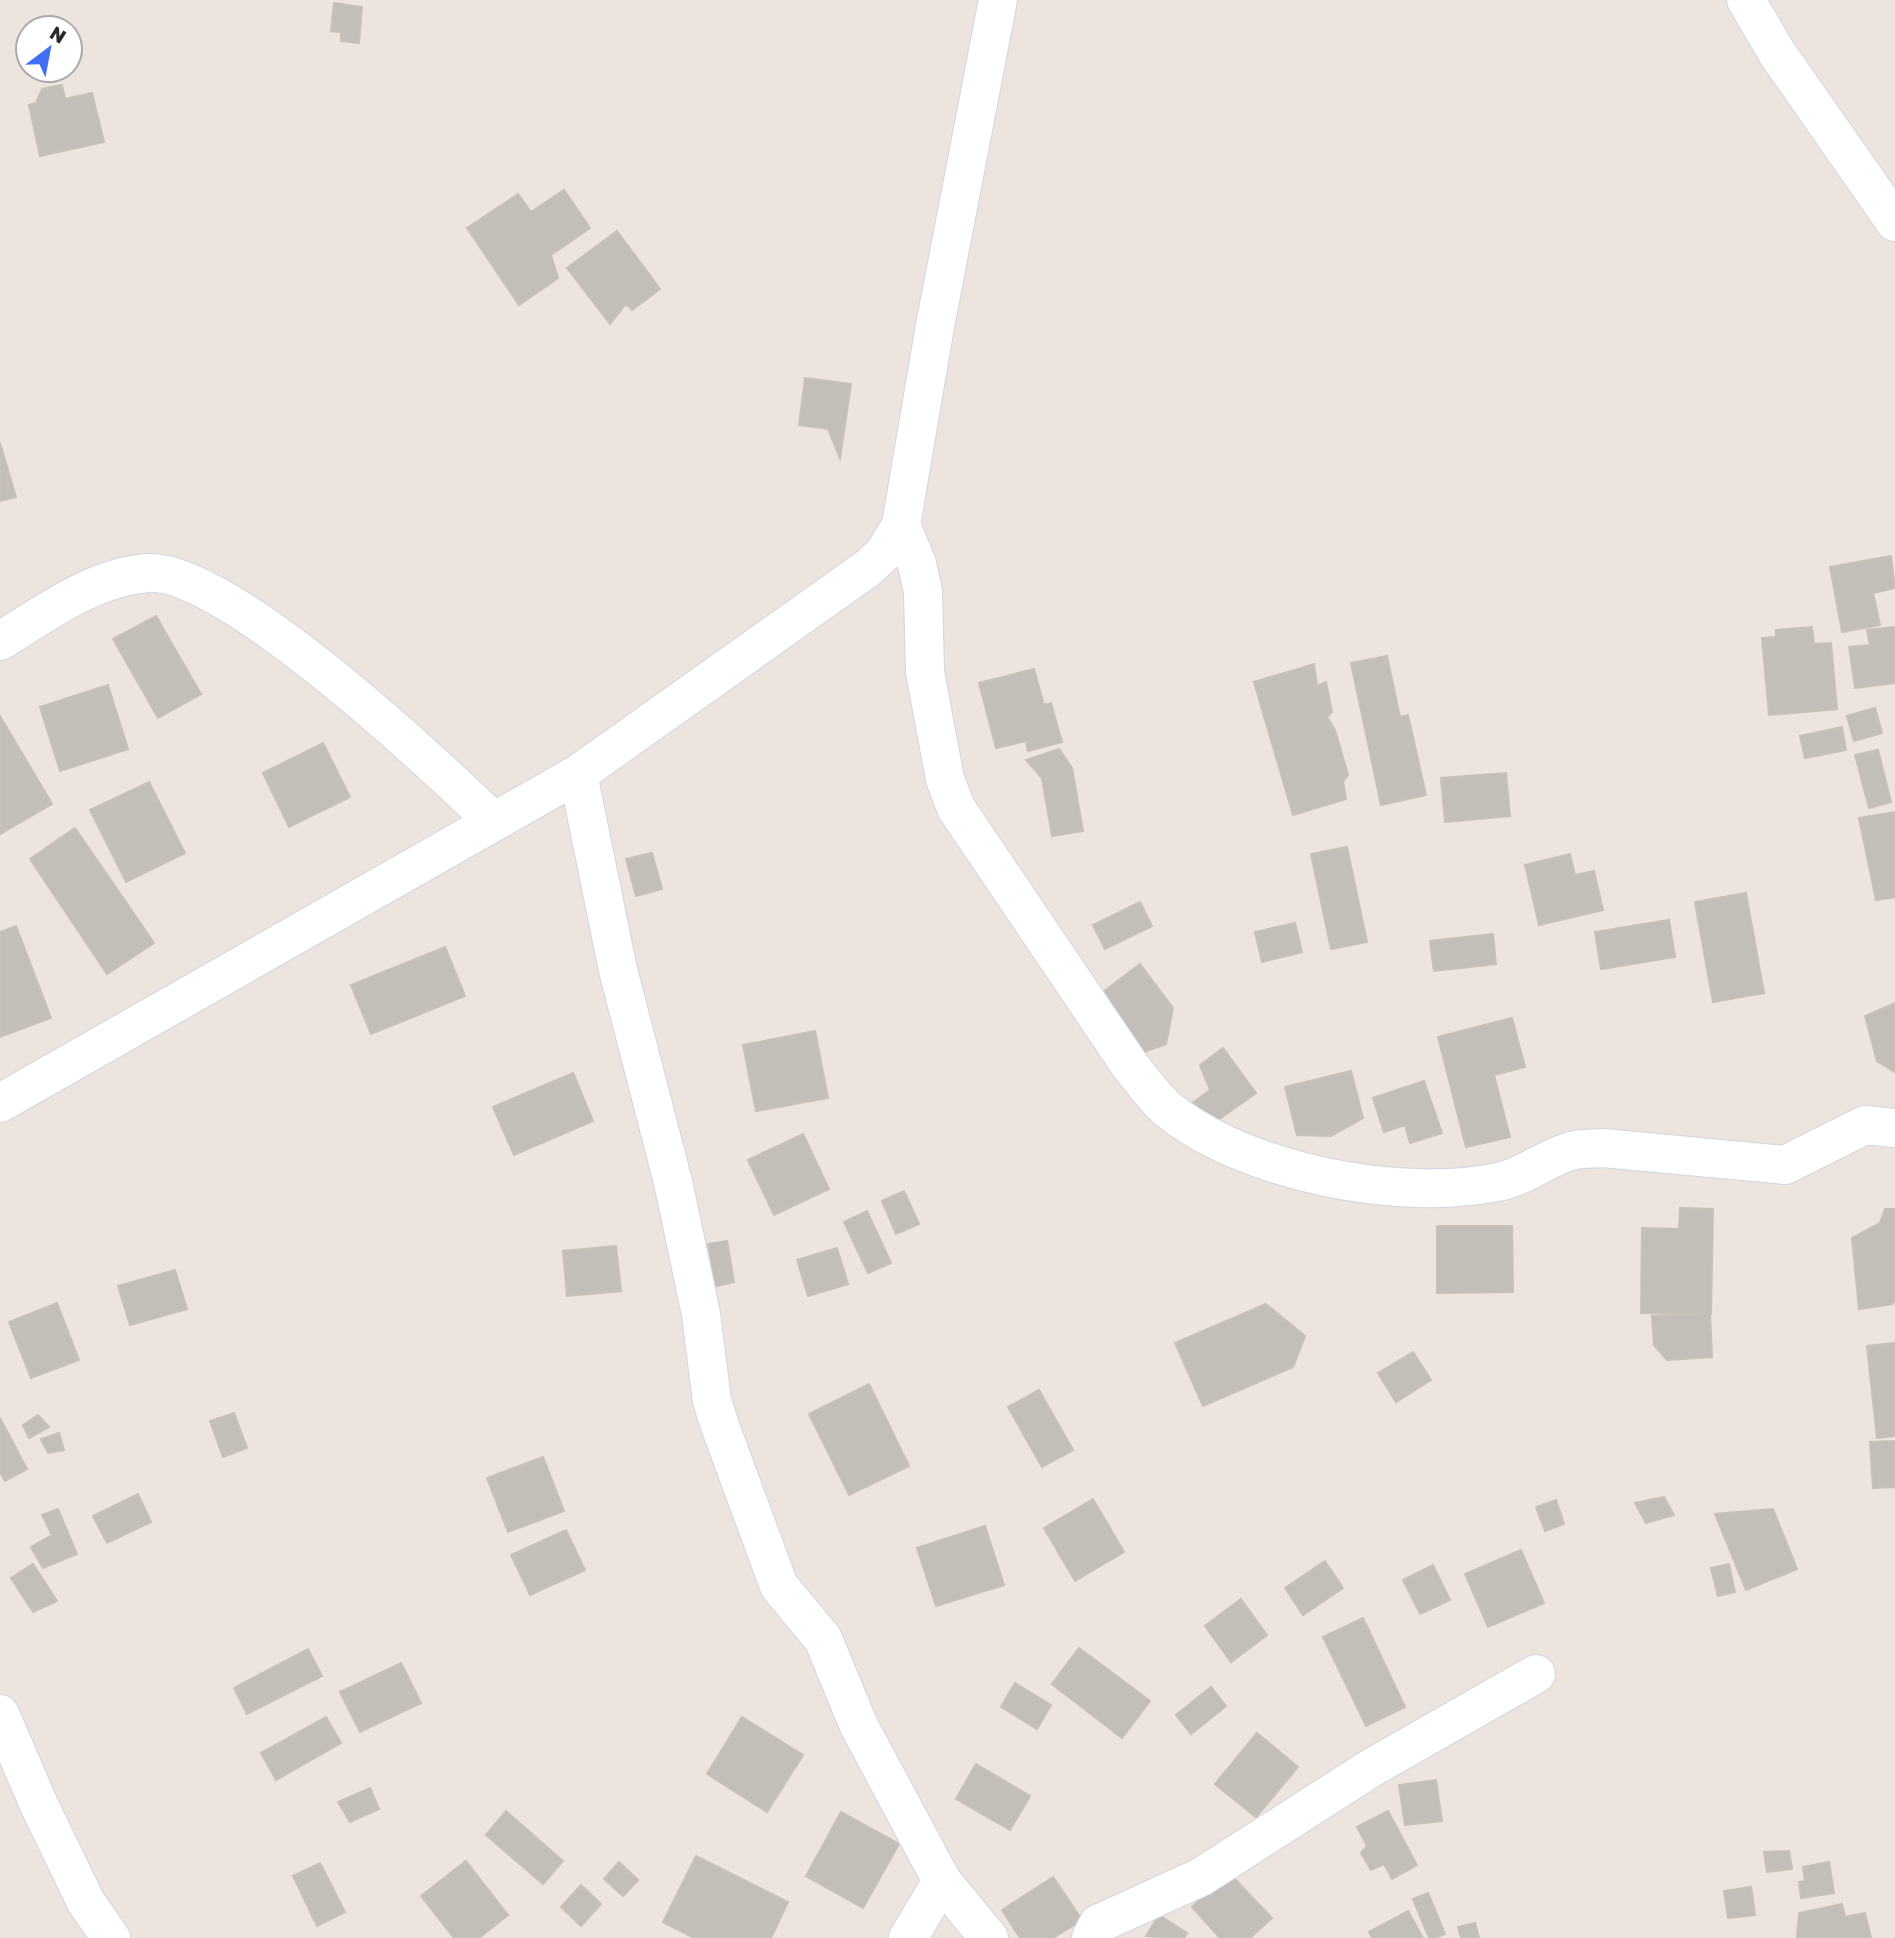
<svg xmlns="http://www.w3.org/2000/svg" width="1895" height="1938" viewBox="0 0 1895 1938" font-family="'Golos Text',sans-serif">
	<style>
		.building { fill: #c4beb9; stroke: #c7c0b6; stroke-width: 2 }
		.lines { fill: none; stroke-linecap: round; stroke-linejoin: round }
		.minor-casing { stroke: #d2d6e2; stroke-width: 40 }
		.minor { stroke: #fff; stroke-width: 38 }
	</style>
	<rect width="100%" height="100%" fill="#ece4dd"/>
	<path class="building" d="M 334,3 L 362,7 L 359,43 L 341,41 L 341,32 L 331,31 Z
		M 62,85 L 65,99 L 92,93 L 104,142 L 40,156 L 29,105 L 36,103 L 42,89 Z
		M 564,190 L 590,228 L 551,255 L 558,278 L 519,305 L 467,228 L 518,194 L 531,212 Z
		M 617,231 L 660,289 L 632,310 L 626,304 L 610,324 L 567,268 Z
		M 805,378 L 851,384 L 840,458 L 828,429 L 799,425 Z
		M 0,443 L 16,497 L 0,501 Z
		M 1891,556 L 1895,588 L 1873,593 L 1880,625 L 1842,632 L 1830,567 Z
		M 156,616 L 201,694 L 158,718 L 113,639 Z
		M 1812,627 L 1814,644 L 1831,643 L 1837,709 L 1769,715 L 1762,638 L 1776,637 L 1776,630 Z
		M 1895,627 L 1895,683 L 1855,688 L 1849,647 L 1870,645 L 1867,630 Z
		M 1387,656 L 1400,717 L 1408,715 L 1426,795 L 1381,805 L 1351,663 Z
		M 1314,664 L 1317,686 L 1326,682 L 1332,712 L 1327,717 L 1335,730 L 1348,775 L 1343,781 L 1346,799 L 1293,815 L 1254,682 Z
		M 1034,669 L 1044,705 L 1051,703 L 1062,742 L 1028,751 L 1026,741 L 996,748 L 979,683 Z
		M 108,685 L 128,749 L 60,771 L 40,707 Z
		M 1875,708 L 1882,733 L 1854,741 L 1847,716 Z
		M 0,716 L 52,804 L 0,834 Z
		M 1842,727 L 1846,750 L 1805,758 L 1800,736 Z
		M 323,743 L 350,797 L 289,827 L 263,773 Z
		M 1059,749 L 1072,768 L 1083,831 L 1052,836 L 1042,778 L 1026,760 Z
		M 1878,750 L 1891,802 L 1869,808 L 1855,755 Z
		M 1506,773 L 1510,816 L 1445,822 L 1441,778 Z
		M 149,782 L 185,853 L 126,882 L 90,810 Z
		M 1895,812 L 1895,897 L 1876,900 L 1859,818 Z
		M 75,828 L 154,943 L 107,974 L 30,859 Z
		M 1347,847 L 1367,942 L 1331,949 L 1311,854 Z
		M 652,853 L 662,889 L 636,896 L 626,859 Z
		M 1570,854 L 1575,875 L 1594,871 L 1603,910 L 1539,925 L 1525,865 Z
		M 1746,893 L 1764,993 L 1713,1002 L 1695,902 Z
		M 1140,902 L 1152,926 L 1105,949 L 1093,925 Z
		M 1669,920 L 1675,957 L 1601,969 L 1595,932 Z
		M 1295,923 L 1302,952 L 1262,962 L 1255,932 Z
		M 16,926 L 51,1018 L 0,1037 L 0,932 Z
		M 1493,934 L 1496,964 L 1434,971 L 1430,941 Z
		M 445,947 L 465,996 L 371,1034 L 351,985 Z
		M 1140,964 L 1173,1008 L 1166,1044 L 1141,1053 L 1098,996 Z
		M 1895,1003 L 1895,1072 L 1877,1061 L 1865,1016 Z
		M 1512,1018 L 1525,1067 L 1494,1075 L 1510,1137 L 1466,1147 L 1438,1037 Z
		M 815,1031 L 828,1098 L 756,1111 L 743,1045 Z
		M 1223,1048 L 1256,1093 L 1208,1127 L 1191,1104 L 1210,1090 L 1200,1065 Z
		M 1351,1071 L 1363,1118 L 1331,1136 L 1297,1135 L 1285,1087 Z
		M 573,1073 L 593,1121 L 514,1155 L 493,1107 Z
		M 1424,1081 L 1442,1133 L 1410,1143 L 1405,1125 L 1384,1132 L 1373,1098 Z
		M 803,1134 L 829,1189 L 774,1215 L 748,1160 Z
		M 904,1191 L 919,1224 L 896,1234 L 882,1201 Z
		M 1680,1208 L 1713,1209 L 1711,1314 L 1641,1313 L 1642,1228 L 1679,1229 Z
		M 1885,1209 L 1895,1209 L 1895,1301 L 1892,1304 L 1859,1309 L 1852,1238 L 1880,1223 Z
		M 867,1211 L 891,1263 L 868,1273 L 844,1222 Z
		M 1437,1226 L 1512,1226 L 1513,1292 L 1437,1293 Z
		M 727,1241 L 734,1282 L 716,1286 L 708,1244 Z
		M 616,1246 L 621,1291 L 567,1296 L 563,1251 Z
		M 837,1248 L 848,1284 L 808,1296 L 797,1260 Z
		M 175,1270 L 187,1309 L 130,1325 L 118,1286 Z
		M 57,1303 L 79,1360 L 31,1378 L 9,1322 Z
		M 1266,1304 L 1305,1336 L 1293,1367 L 1203,1406 L 1175,1343 Z
		M 1710,1314 L 1712,1357 L 1667,1360 L 1654,1345 L 1652,1316 Z
		M 1895,1343 L 1895,1436 L 1877,1438 L 1867,1346 Z
		M 1413,1352 L 1431,1380 L 1396,1402 L 1378,1373 Z
		M 869,1384 L 909,1466 L 849,1495 L 809,1414 Z
		M 1039,1390 L 1073,1450 L 1042,1467 L 1008,1407 Z
		M 234,1413 L 247,1448 L 223,1457 L 210,1421 Z
		M 38,1415 L 49,1427 L 29,1438 L 23,1425 Z
		M 0,1418 L 27,1469 L 5,1481 L 0,1472 Z
		M 59,1433 L 64,1450 L 48,1453 L 41,1439 Z
		M 1894,1441 L 1895,1487 L 1873,1488 L 1870,1442 Z
		M 543,1457 L 564,1511 L 508,1532 L 487,1478 Z
		M 138,1494 L 151,1522 L 107,1543 L 93,1516 Z
		M 1664,1497 L 1674,1515 L 1646,1523 L 1635,1503 Z
		M 1093,1499 L 1124,1552 L 1075,1581 L 1044,1528 Z
		M 1556,1500 L 1564,1524 L 1545,1531 L 1536,1507 Z
		M 58,1509 L 77,1554 L 43,1568 L 31,1547 L 52,1535 L 42,1515 Z
		M 1773,1509 L 1797,1569 L 1746,1590 L 1715,1514 Z
		M 985,1526 L 1004,1585 L 936,1606 L 917,1548 Z
		M 566,1530 L 585,1570 L 530,1595 L 511,1555 Z
		M 1521,1550 L 1544,1603 L 1488,1627 L 1465,1574 Z
		M 1325,1561 L 1343,1588 L 1303,1615 L 1285,1588 Z
		M 33,1564 L 57,1601 L 33,1612 L 11,1578 Z
		M 1729,1564 L 1735,1592 L 1718,1596 L 1711,1568 Z
		M 1433,1565 L 1450,1600 L 1420,1614 L 1403,1580 Z
		M 1241,1599 L 1267,1635 L 1231,1662 L 1205,1626 Z
		M 1363,1618 L 1405,1707 L 1366,1726 L 1323,1637 Z
		M 1079,1648 L 1150,1701 L 1122,1738 L 1052,1684 Z
		M 308,1649 L 322,1676 L 247,1714 L 234,1688 Z
		M 401,1663 L 421,1703 L 360,1732 L 340,1692 Z
		M 1015,1683 L 1051,1705 L 1037,1729 L 1001,1707 Z
		M 1211,1687 L 1226,1706 L 1191,1734 L 1176,1715 Z
		M 326,1717 L 341,1743 L 276,1780 L 261,1753 Z
		M 742,1717 L 803,1755 L 767,1812 L 707,1774 Z
		M 1257,1733 L 1298,1767 L 1256,1817 L 1215,1784 Z
		M 976,1764 L 1030,1796 L 1010,1830 L 956,1799 Z
		M 1436,1780 L 1442,1821 L 1405,1825 L 1399,1785 Z
		M 370,1788 L 379,1809 L 350,1822 L 338,1802 Z
		M 506,1811 L 563,1861 L 543,1884 L 486,1835 Z
		M 1388,1811 L 1417,1865 L 1392,1879 L 1384,1864 L 1371,1870 L 1361,1853 L 1367,1846 L 1357,1827 Z
		M 841,1812 L 899,1844 L 863,1908 L 806,1876 Z
		M 1789,1851 L 1792,1869 L 1767,1872 L 1764,1852 Z
		M 696,1856 L 788,1902 L 771,1938 L 694,1938 L 663,1922 Z
		M 466,1861 L 508,1915 L 479,1938 L 454,1938 L 421,1896 Z
		M 619,1862 L 638,1880 L 623,1896 L 604,1879 Z
		M 1829,1862 L 1834,1893 L 1801,1898 L 1799,1882 L 1805,1881 L 1803,1867 Z
		M 320,1863 L 345,1912 L 317,1926 L 293,1876 Z
		M 1229,1873 L 1272,1918 L 1250,1938 L 1220,1938 L 1192,1907 Z
		M 1053,1877 L 1082,1920 L 1053,1938 L 1020,1938 L 1002,1910 Z
		M 581,1885 L 601,1904 L 581,1926 L 561,1907 Z
		M 1751,1887 L 1755,1915 L 1728,1918 L 1724,1891 Z
		M 1428,1893 L 1445,1934 L 1435,1938 L 1429,1938 L 1413,1899 Z
		M 1842,1904 L 1845,1917 L 1865,1913 L 1871,1938 L 1797,1938 L 1799,1913 Z
		M 1408,1911 L 1423,1938 L 1372,1938 L 1369,1932 Z
		M 1159,1915 L 1187,1933 L 1184,1938 L 1146,1936 Z
		M 1475,1923 L 1479,1938 L 1461,1938 L 1458,1927 Z"/>
	<g class="lines">
		<defs>
			<path id="minor" d="M 1746,0 L 1777,53 L 1895,222
				M 901,525 L 917,564 L 923,592 L 925,672 L 945,779 L 956,808 L 1131,1067 C 1142,1080 1153,1096 1165,1107 C 1243,1173 1401,1202 1498,1182 C 1524,1177 1546,1158 1571,1151 C 1581,1148 1593,1149 1603,1148 L 1785,1165 L 1865,1125 L 1895,1128
				M 0,641 C 46,613 93,577 148,573 C 225,567 436,766 494,822
				M 578,774 L 618,970 L 673,1182 L 701,1314 L 712,1401 L 720,1426 L 779,1586 L 823,1639 L 859,1726 L 942,1881 L 989,1938
				M 0,1103 L 578,774 L 868,568 L 884,553 L 901,525 L 935,326 L 998,0
				M 0,1714 L 39,1805 L 86,1902 L 111,1938
				M 908,1938 L 942,1881
				M 1091,1938 L 1098,1924 L 1201,1877 L 1371,1768 L 1536,1674"/>
		</defs>
		<use href="#minor" class="minor-casing"/>
		<use href="#minor" class="minor"/>
	</g>
	<g transform="translate(49 49) rotate(32)"><circle r="33" fill="#ffffff" stroke="#aaaaaa" stroke-width="2"/>
	<path d="M0-5L12 26L0 18L-12 26Z" fill="#4170f4"/>
	<text y="-10" font-size="19" font-weight="bold" text-anchor="middle" fill="#2a2a2a">N</text>
	</g>
</svg>
